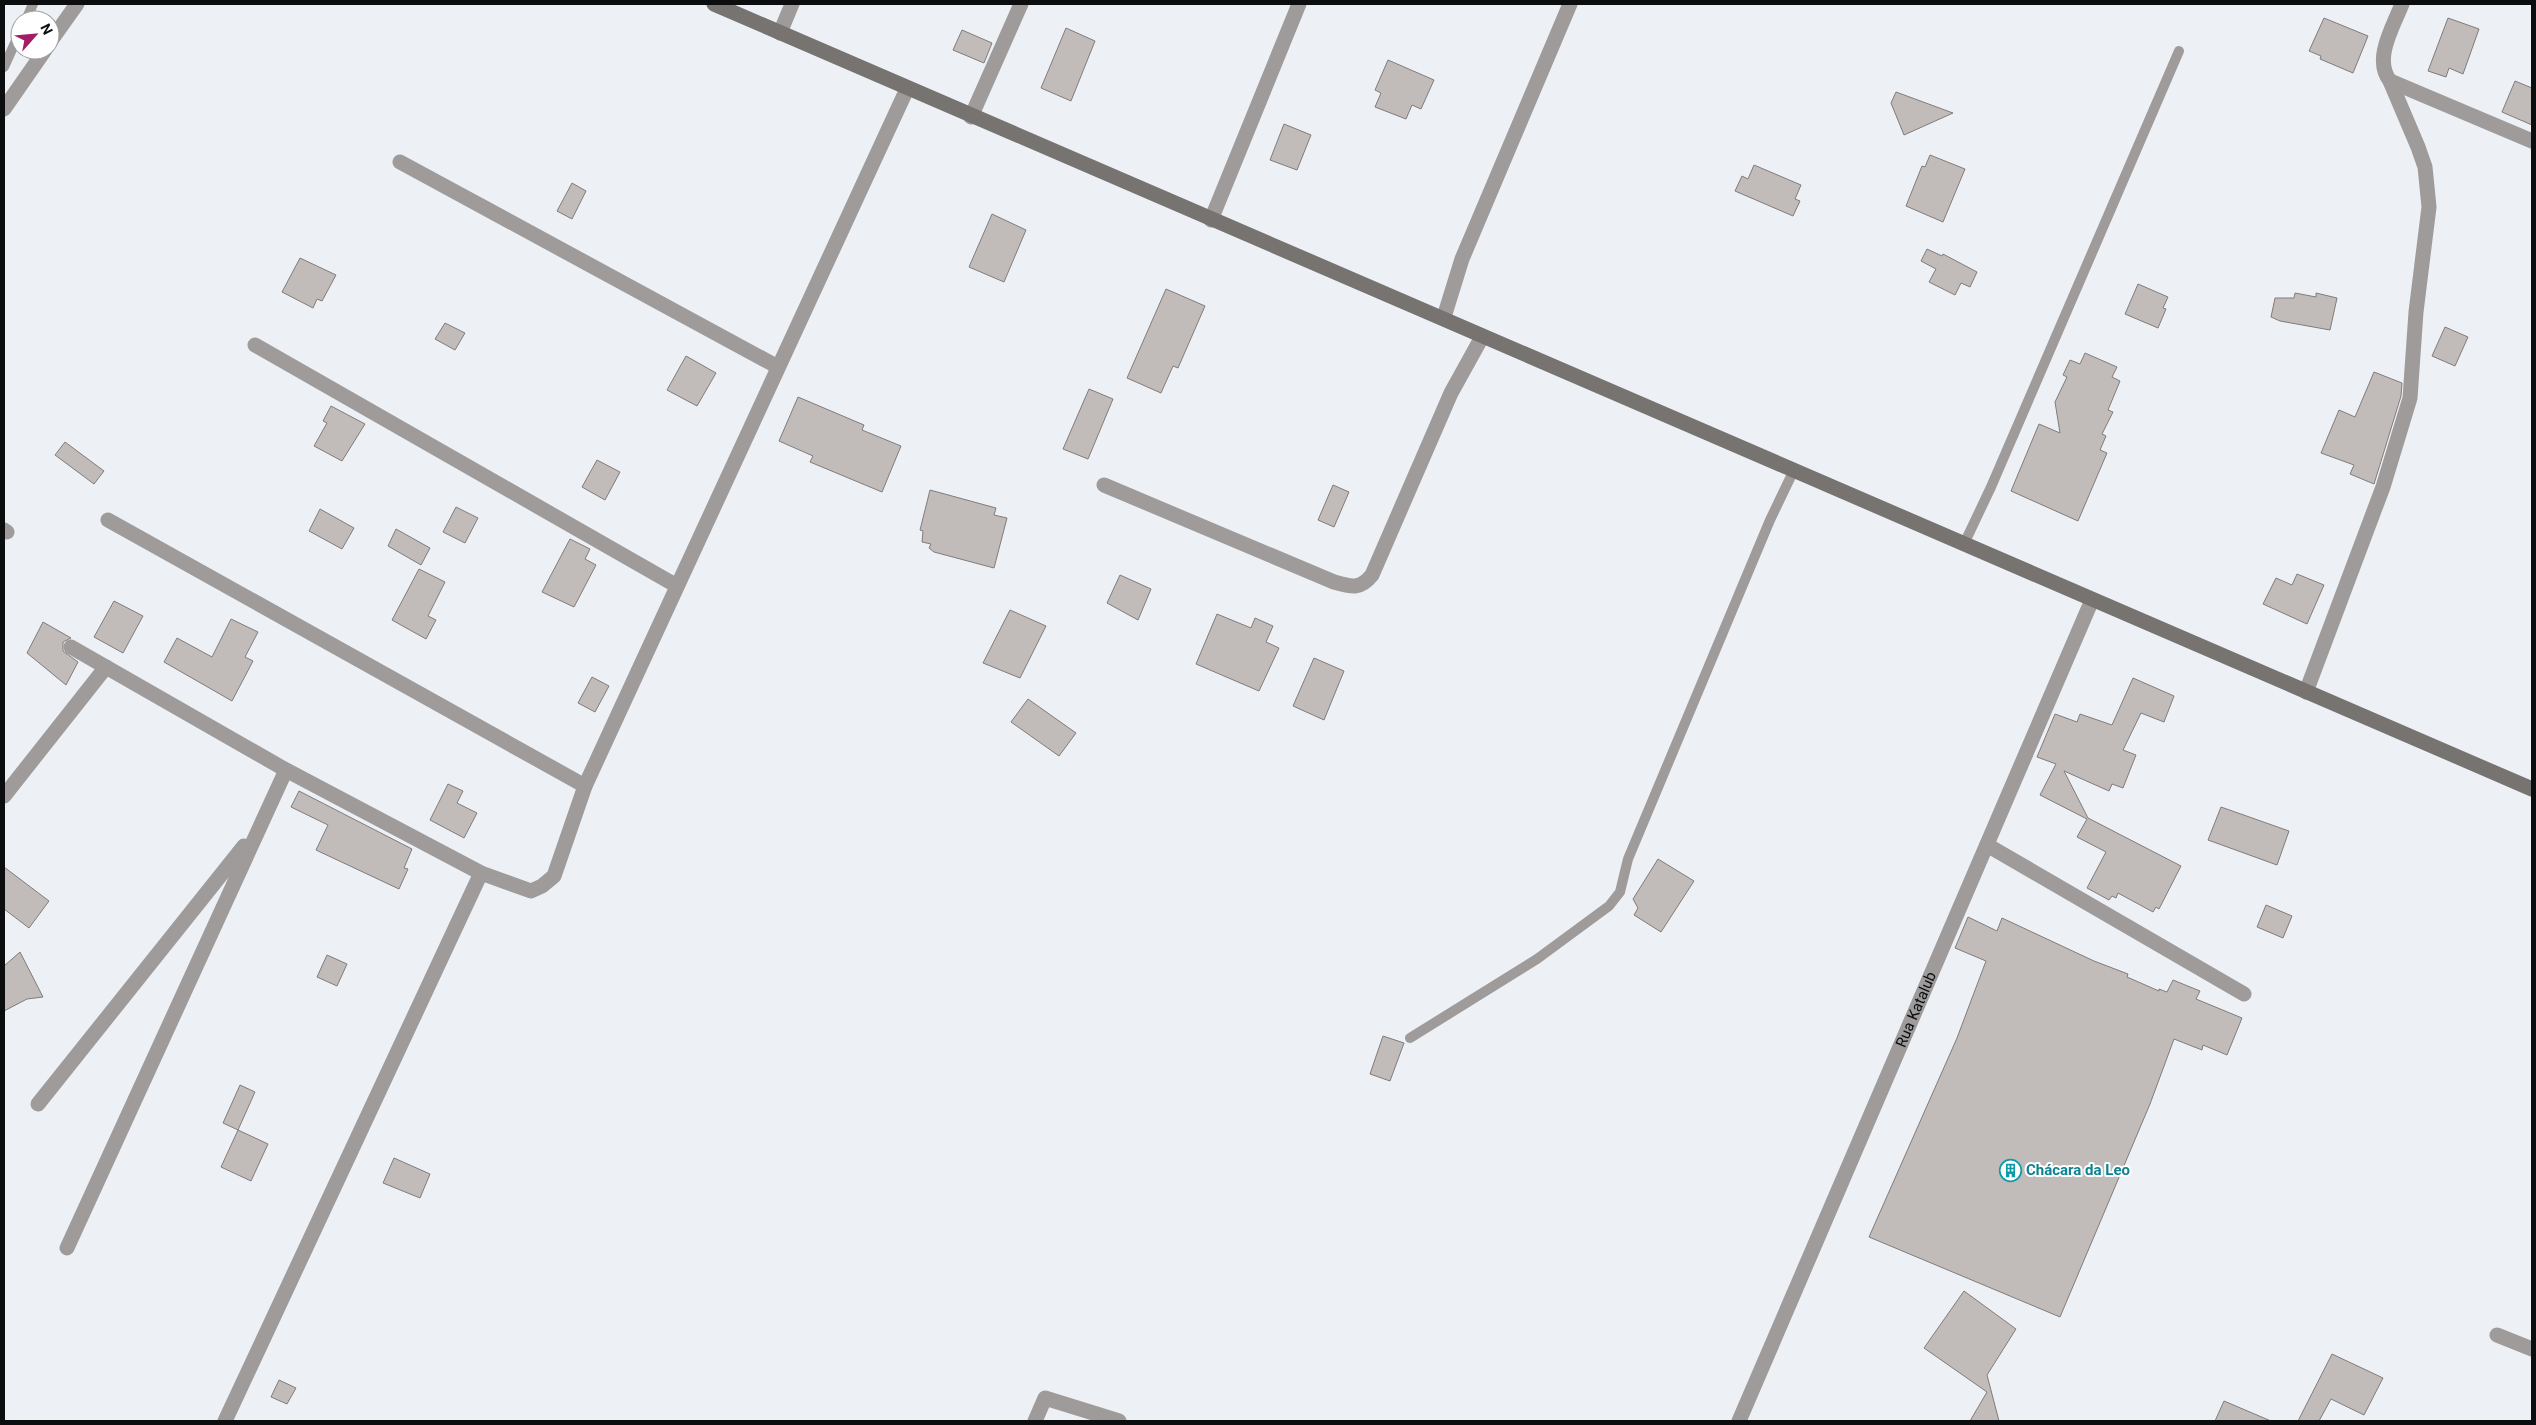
<svg xmlns="http://www.w3.org/2000/svg" width="2536" height="1425" viewBox="0 0 2536 1425" font-family="Roboto,sans-serif">
	<style>
		.building { fill: #c1bbba; stroke: #817c7b }
		.lines { fill: none; stroke-linecap: round; stroke-linejoin: round }
		.lane { stroke: #9e9b9a; stroke-width: 10 }
		.street { stroke: #9e9b9a; stroke-width: 15 }
		.secondary { stroke: #767371; stroke-width: 15 }
		.labels { text-anchor: middle; stroke-width: 4; stroke-linejoin: round; paint-order: stroke }
		.street-label { font-size: 15px; fill: #0b0d0e; stroke: #fff }
		.culture-label { font-size: 15px; font-weight: bold; fill: #0d838f; stroke: #fff; text-anchor: start }
	</style>
	<rect width="100%" height="100%" fill="#edf1f5"/>
	<path class="building" d="M 2324,18 L 2368,36 L 2353,73 L 2320,59 L 2321,56 L 2309,51 Z
		M 2448,18 L 2479,29 L 2463,74 L 2449,68 L 2446,77 L 2428,71 Z
		M 1066,28 L 1095,41 L 1071,101 L 1041,88 Z
		M 962,30 L 992,43 L 984,63 L 953,50 Z
		M 1388,60 L 1434,80 L 1421,109 L 1412,105 L 1406,119 L 1375,107 L 1381,93 L 1375,90 Z
		M 2515,81 L 2532,88 L 2532,125 L 2502,112 Z
		M 1896,92 L 1953,113 L 1904,135 L 1891,103 Z
		M 1284,124 L 1311,135 L 1297,170 L 1270,160 Z
		M 1930,155 L 1965,169 L 1943,222 L 1906,206 L 1922,166 L 1925,167 Z
		M 1754,165 L 1801,185 L 1795,199 L 1800,201 L 1793,216 L 1735,191 L 1742,176 L 1748,179 Z
		M 572,183 L 586,191 L 572,219 L 557,211 Z
		M 992,214 L 1026,230 L 1004,282 L 969,267 Z
		M 1927,249 L 1942,256 L 1943,254 L 1977,272 L 1970,287 L 1961,283 L 1955,295 L 1929,282 L 1936,269 L 1921,261 Z
		M 300,258 L 336,275 L 322,301 L 317,299 L 313,308 L 282,292 Z
		M 2138,284 L 2168,297 L 2163,308 L 2166,309 L 2158,328 L 2125,314 Z
		M 1166,289 L 1205,306 L 1178,368 L 1173,366 L 1161,393 L 1127,378 Z
		M 2295,293 L 2316,297 L 2316,293 L 2337,298 L 2330,330 L 2280,321 L 2271,317 L 2275,298 L 2294,298 Z
		M 445,323 L 465,333 L 455,350 L 435,339 Z
		M 2445,327 L 2468,337 L 2455,366 L 2432,356 Z
		M 2085,353 L 2117,367 L 2112,377 L 2120,381 L 2108,410 L 2113,412 L 2102,434 L 2106,436 L 2100,450 L 2107,453 L 2078,521 L 2011,491 L 2039,424 L 2060,433 L 2055,402 L 2067,377 L 2063,375 L 2070,360 L 2080,364 Z
		M 686,356 L 716,373 L 697,406 L 667,390 Z
		M 2374,372 L 2402,383 L 2401,396 L 2374,484 L 2350,474 L 2354,465 L 2321,453 L 2339,410 L 2355,417 Z
		M 1089,389 L 1113,399 L 1088,459 L 1063,449 Z
		M 798,397 L 864,425 L 862,430 L 901,446 L 882,492 L 810,462 L 813,456 L 779,441 Z
		M 331,406 L 365,424 L 342,461 L 314,446 L 327,423 L 323,421 Z
		M 65,442 L 104,471 L 94,484 L 55,455 Z
		M 597,460 L 620,472 L 605,500 L 582,487 Z
		M 1333,485 L 1349,492 L 1334,527 L 1318,520 Z
		M 930,490 L 996,508 L 994,515 L 1007,518 L 994,568 L 934,552 L 929,548 L 931,544 L 922,542 L 923,531 L 920,530 Z
		M 456,507 L 478,518 L 465,543 L 443,532 Z
		M 320,509 L 354,528 L 342,549 L 309,531 Z
		M 396,529 L 430,548 L 421,565 L 388,546 Z
		M 570,539 L 590,549 L 585,559 L 596,565 L 574,607 L 542,592 Z
		M 419,569 L 445,582 L 428,616 L 436,620 L 426,639 L 392,620 Z
		M 2297,574 L 2324,585 L 2307,624 L 2263,604 L 2276,578 L 2292,585 Z
		M 1120,575 L 1151,589 L 1138,620 L 1107,603 Z
		M 114,601 L 143,616 L 123,653 L 94,637 Z
		M 1010,610 L 1046,626 L 1020,678 L 983,663 Z
		M 1217,614 L 1251,628 L 1255,618 L 1273,626 L 1266,642 L 1279,648 L 1259,691 L 1196,664 Z
		M 231,619 L 258,632 L 245,657 L 253,661 L 232,701 L 164,662 L 177,638 L 212,657 Z
		M 43,622 L 71,638 L 63,642 L 63,651 L 78,662 L 66,685 L 27,653 Z
		M 1314,658 L 1344,671 L 1324,720 L 1293,706 Z
		M 592,677 L 609,686 L 595,712 L 578,703 Z
		M 2133,678 L 2174,696 L 2164,722 L 2141,713 L 2123,750 L 2136,755 L 2123,788 L 2112,784 L 2109,791 L 2064,771 L 2088,818 L 2181,866 L 2159,909 L 2156,907 L 2153,912 L 2118,893 L 2116,898 L 2112,896 L 2109,900 L 2087,888 L 2106,852 L 2077,837 L 2087,819 L 2040,795 L 2056,764 L 2037,757 L 2055,714 L 2077,722 L 2080,714 L 2112,725 Z
		M 1028,699 L 1076,733 L 1059,756 L 1011,722 Z
		M 448,784 L 463,791 L 457,803 L 477,813 L 464,838 L 430,820 Z
		M 299,791 L 412,849 L 404,868 L 408,869 L 399,889 L 316,850 L 328,825 L 291,807 Z
		M 2221,807 L 2289,831 L 2277,865 L 2208,840 Z
		M 1658,859 L 1694,881 L 1661,932 L 1634,915 L 1638,908 L 1633,899 Z
		M 4,867 L 49,901 L 29,928 L 4,909 Z
		M 2266,905 L 2292,916 L 2283,938 L 2257,927 Z
		M 1968,917 L 1997,931 L 2002,918 L 2094,961 L 2128,974 L 2127,977 L 2159,991 L 2159,989 L 2167,992 L 2173,980 L 2200,991 L 2196,999 L 2242,1018 L 2227,1055 L 2203,1045 L 2202,1050 L 2174,1039 L 2150,1104 L 2060,1317 L 1869,1237 L 1957,1038 L 1986,961 L 1955,948 Z
		M 20,952 L 43,997 L 27,999 L 4,1011 L 4,966 Z
		M 327,955 L 347,964 L 337,986 L 317,977 Z
		M 1383,1036 L 1404,1043 L 1390,1081 L 1370,1074 Z
		M 240,1085 L 255,1092 L 238,1130 L 223,1123 Z
		M 238,1130 L 268,1144 L 251,1181 L 221,1167 Z
		M 394,1158 L 430,1174 L 420,1198 L 383,1183 Z
		M 1964,1291 L 2016,1329 L 1987,1375 L 1999,1421 L 1970,1421 L 1987,1392 L 1924,1348 Z
		M 2332,1354 L 2383,1378 L 2364,1415 L 2331,1399 L 2319,1421 L 2298,1421 Z
		M 279,1380 L 296,1388 L 287,1404 L 271,1397 Z
		M 2224,1401 L 2271,1421 L 2215,1421 Z"/>
	<g class="lines">
		<path class="lane" d="M 26,20 L 33,4
			M 4,67 L 20,32
			M 1964,544 L 1991,487 L 2179,51
			M 1410,1038 L 1537,959 L 1609,906 L 1620,892 L 1628,859 L 1770,520 L 1794,470"/>
		<g class="street">
			<path d="M 2402,4 C 2393,27 2373,59 2390,81 L 2532,141"/>
			<path d="M 780,33 L 792,4"/>
			<path d="M 50,42 L 77,4"/>
			<path d="M 4,109 L 45,50"/>
			<path d="M 971,117 L 1021,4"/>
			<path d="M 400,162 L 778,367"/>
			<path d="M 1211,220 L 1299,4"/>
			<path d="M 1444,317 L 1462,259 L 1570,4"/>
			<path d="M 255,345 L 677,586"/>
			<path d="M 1104,485 L 1334,582 C 1351,587 1360,590 1372,575 L 1451,393 L 1482,337"/>
			<path d="M 108,520 L 585,786"/>
			<path d="M 4,530 L 7,532"/>
			<path d="M 71,647 L 286,770 L 481,873 L 531,891 L 542,886 L 554,876 L 585,786 L 907,89"/>
			<path d="M 2306,692 L 2383,487 L 2410,398 L 2416,312 L 2429,207 L 2425,167 L 2418,147 L 2390,81"/>
			<path d="M 4,796 L 106,667"/>
			<path d="M 1987,845 L 2244,994"/>
			<path d="M 38,1104 L 244,846"/>
			<path d="M 67,1248 L 286,770"/>
			<path d="M 2497,1335 L 2532,1349"/>
			<path d="M 225,1421 L 481,873"/>
			<path d="M 1035,1421 L 1045,1398 L 1119,1421"/>
			<path id="s1" d="M 1739,1421 L 2092,600"/>
		</g>
		<path class="secondary" d="M 714,4 L 2532,789"/>
	</g>
	<defs>
		<symbol id="building-ring" viewBox="-11 -11 22 22"><circle r="9.5" fill="#fff" stroke="#0f9aa8" stroke-width="1.5"/><path d="M-4-6H4V6H1V3H-1V6H-4ZM-2.5-4.3h1.7v1.8h-1.7ZM.8-4.3h1.7v1.8H.8ZM-2.5-1h1.7V.8h-1.7ZM.8-1h1.7V.8H.8Z" fill="#0f9aa8"/></symbol>
	</defs>
	<g fill-rule="evenodd">
		<use href="#building-ring" x="1998" y="1158" width="25" height="25"/>
	</g>
	<g class="labels">
		<g class="street-label">
			<text dy="5" stroke="none"><textPath href="#s1" startOffset="448">Rua Katalub</textPath></text>
		</g>
		<g class="culture-label">
			<text x="2026" y="1175">Chácara da Leo</text>
		</g>
	</g>
	<rect width="2536" height="1425" fill="none" stroke="#0b0d0e" stroke-width="10"/>
	<g transform="translate(35 35) rotate(63)"><circle r="24" fill="#ffffff" stroke="#9d9e9f"/>
	<path d="M0-4L9 19L0 12L-9 19Z" fill="#a41c65"/>
	<text y="-8" font-size="14" font-weight="bold" text-anchor="middle" fill="#0b0d0e">N</text>
	</g>
</svg>
